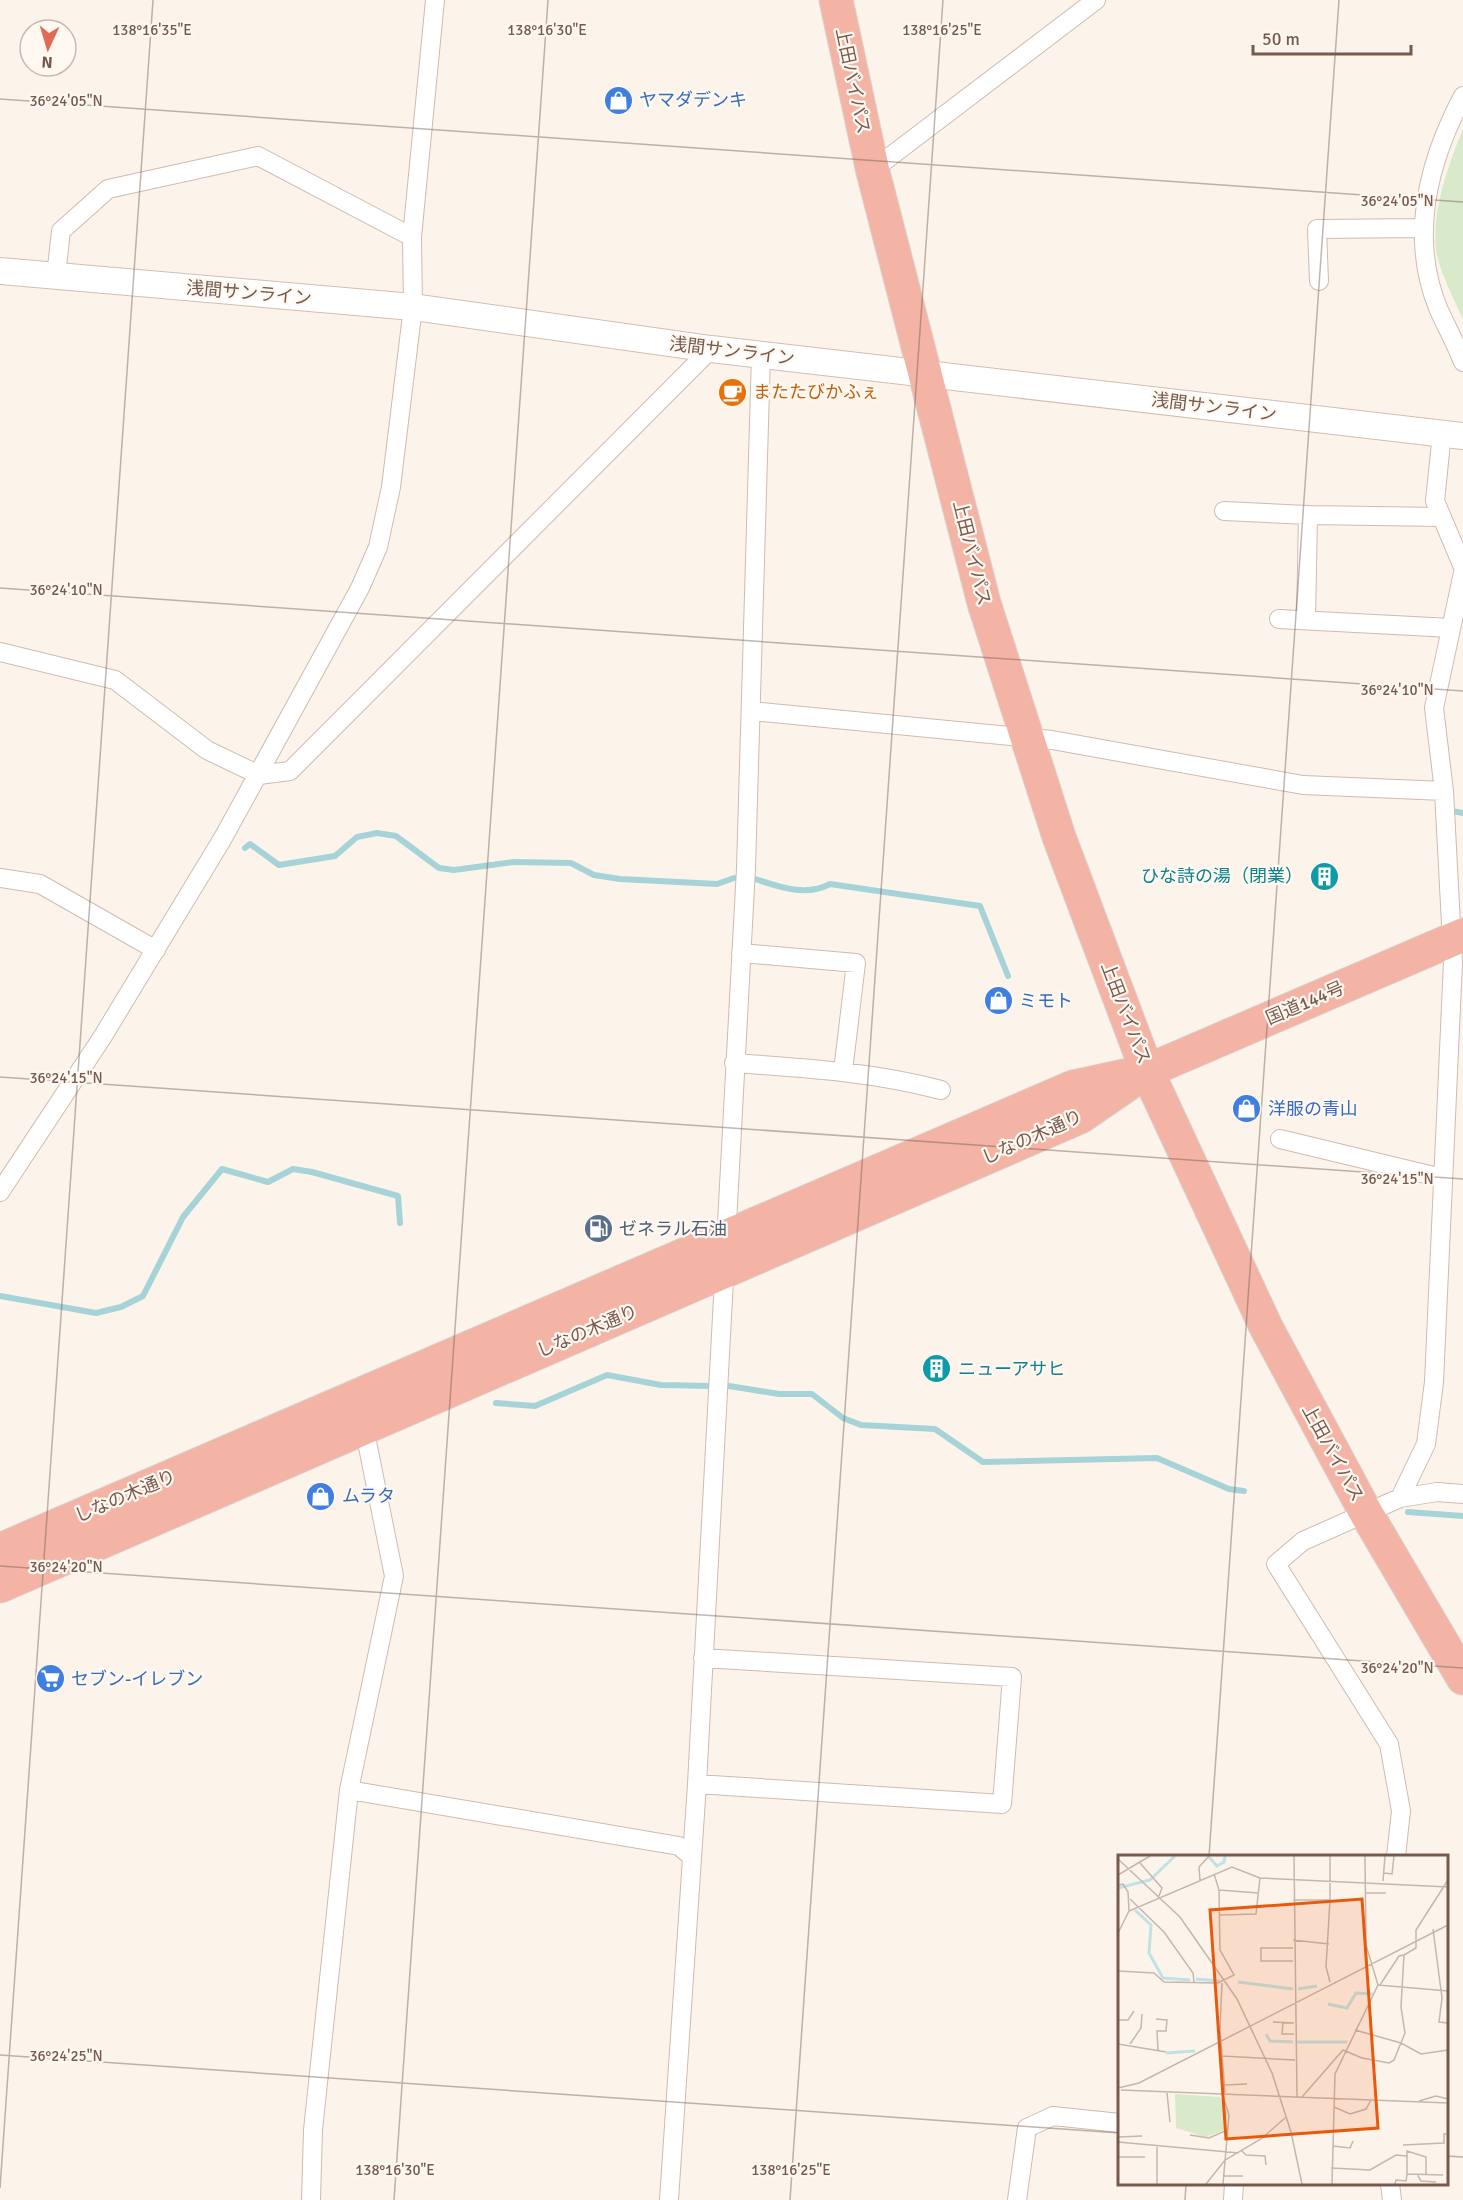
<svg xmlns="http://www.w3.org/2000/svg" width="1463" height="2200" viewBox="0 0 1463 2200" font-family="Signika,'Noto Sans JP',sans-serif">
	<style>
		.green { fill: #d8eac9 }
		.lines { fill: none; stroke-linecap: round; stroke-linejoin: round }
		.stream { stroke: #a6d3d7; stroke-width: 6 }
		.street-casing { stroke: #cebbb0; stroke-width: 20 }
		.secondary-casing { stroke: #d3bdb0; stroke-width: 28 }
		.highway-casing { stroke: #d9d1cd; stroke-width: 35 }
		.street { stroke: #fff; stroke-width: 18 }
		.secondary { stroke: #fff; stroke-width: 26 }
		.highway { stroke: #f3b4a5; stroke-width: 33 }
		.ticks { fill: none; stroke: #765a4e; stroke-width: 1.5; stroke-opacity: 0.45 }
		.labels { text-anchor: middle; stroke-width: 4.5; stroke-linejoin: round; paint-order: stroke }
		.street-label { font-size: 18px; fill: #765a4e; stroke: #fef8f1 }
		.shop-label { font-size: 18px; fill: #366cbe; stroke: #fef8f1; text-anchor: start }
		.food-label { font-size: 18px; fill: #c56008; stroke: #fef8f1; text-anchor: start }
		.culture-label { font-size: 18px; fill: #0d838f; stroke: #fef8f1; text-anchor: end }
		.service-label { font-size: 18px; fill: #4e5e75; stroke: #fef8f1; text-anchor: start }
		.inset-river { fill: none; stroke: #bfe2e5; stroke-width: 3 }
		.inset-road { fill: none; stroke: #c6b6ac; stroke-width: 1.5 }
		.view { fill: #e8590c; fill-opacity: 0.15; stroke: #e8590c; stroke-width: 3 }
		.inset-edge { fill: none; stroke: #765a4e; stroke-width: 3 }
		.ticks-label { font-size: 15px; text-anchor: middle; fill: #765a4e; stroke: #fef8f1; stroke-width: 4.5; stroke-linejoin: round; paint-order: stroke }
	</style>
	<rect width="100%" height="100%" fill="#fcf4eb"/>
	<path class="green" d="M 1463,129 L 1463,320 C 1455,301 1444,280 1438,260 C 1428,219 1448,166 1463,129 Z"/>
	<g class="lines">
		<path class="stream" d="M 1452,811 L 1463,813
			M 245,848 L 250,844 L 279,865 L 335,856 L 357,837 L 377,833 L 396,836 L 439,868 L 454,870 L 514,862 L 571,863 L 594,875 L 620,879 L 717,884 L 734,878
			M 755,879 C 780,887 805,897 830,884 L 980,906 L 1008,976
			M 0,1296 L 96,1313 L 121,1307 L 143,1296 L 183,1217 L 222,1169 L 268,1182 L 293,1169 L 312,1172 L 398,1196 L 400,1223
			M 729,1386 L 779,1394 L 812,1394 L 843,1418 L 861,1425 L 935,1429 L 983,1462 L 1157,1458 L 1229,1489 L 1244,1491
			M 496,1403 L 535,1406 L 607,1375 L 661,1385 L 712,1386
			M 1408,1512 L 1463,1516"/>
		<defs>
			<path id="street" d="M 1463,96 C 1428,162 1409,236 1438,308 C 1446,326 1456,344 1463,362
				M 883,162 L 1096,0
				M 56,276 L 61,231 L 108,189 L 258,156 L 412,237
				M 1319,281 L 1317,229 L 1422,228
				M 1442,433 L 1435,501 L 1463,567
				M 1224,511 L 1308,515 L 1441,517
				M 1279,619 L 1451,628
				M 1306,619 L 1308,515
				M 0,652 L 115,680 L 207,750 L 259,775 L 290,771 L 711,349
				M 751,711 L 1052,740 L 1303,785 L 1444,791
				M 0,878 L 40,884 L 156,950
				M 741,953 L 856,963 L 843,1071
				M 734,1063 C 805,1068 873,1072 941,1090
				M 1280,1139 L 1442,1178
				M 0,1192 L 103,1036 L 223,838 L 360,588 L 378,547 L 391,487 L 413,307 L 412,237 L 435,0
				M 1400,1498 L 1426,1444 L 1434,1382 L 1453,962 L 1444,791 L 1434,708 L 1463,573
				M 697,1784 L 1002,1804 L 1012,1677 L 703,1658
				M 349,1790 L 679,1846 L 692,1857
				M 1396,1856 L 1401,1811 L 1389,1744 L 1276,1564 L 1303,1541 L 1400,1498 L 1437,1492 L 1463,1494
				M 1390,2184 L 1392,2200
				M 311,2200 L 313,2130 L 349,1790 L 394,1576 L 364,1427
				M 669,2200 L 697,1784 L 746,868 L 761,355
				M 1017,2200 L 1027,2128 L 1053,2116 L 1120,2123
				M 1233,2200 L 1234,2184"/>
			<path id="secondary" d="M 0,271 L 413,307 L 711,349 L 1463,436"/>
			<path id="highway" d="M 836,0 L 873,172 L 984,603 L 1059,837 L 1147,1071 L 1266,1327 L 1366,1513 L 1463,1678
				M 0,1550 L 1073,1087 L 1147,1071 L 1463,935
				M 0,1586 L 1080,1117 L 1134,1080"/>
		</defs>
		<use href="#street" class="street-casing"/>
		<use href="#secondary" class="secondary-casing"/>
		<use href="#highway" class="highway-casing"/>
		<use href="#street" class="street"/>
		<use href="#secondary" class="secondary"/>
		<use href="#highway" class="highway"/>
	</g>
	<path class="ticks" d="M 0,99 L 1463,202M 0,588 L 1463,691M 0,1077 L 1463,1179M 0,1566 L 1463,1668M 1209,1856 L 1339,0M 0,2055 L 1120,2133M 1446,2156 L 1463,2157M 0,2188 L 153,0M 394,2200 L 548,0M 790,2200 L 943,0M 1185,2200 L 1186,2184"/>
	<defs>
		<symbol id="shop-disc" viewBox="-11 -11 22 22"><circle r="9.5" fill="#3f7fe0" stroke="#fef8f1"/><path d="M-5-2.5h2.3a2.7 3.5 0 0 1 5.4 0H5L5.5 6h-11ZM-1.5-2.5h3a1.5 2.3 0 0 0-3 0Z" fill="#fff"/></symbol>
		<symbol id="cafe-disc" viewBox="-11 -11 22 22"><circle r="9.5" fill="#e8710a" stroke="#fef8f1"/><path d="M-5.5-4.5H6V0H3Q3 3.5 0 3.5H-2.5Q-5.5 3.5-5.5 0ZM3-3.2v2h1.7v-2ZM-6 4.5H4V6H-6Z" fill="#fff"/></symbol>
		<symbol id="building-disc" viewBox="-11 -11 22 22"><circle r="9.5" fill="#0f9aa8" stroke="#fef8f1"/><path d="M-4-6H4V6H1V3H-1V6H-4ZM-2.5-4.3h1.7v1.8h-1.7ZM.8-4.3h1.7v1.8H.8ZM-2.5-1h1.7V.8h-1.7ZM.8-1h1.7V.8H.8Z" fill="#fff"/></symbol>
		<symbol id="fuel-disc" viewBox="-11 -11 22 22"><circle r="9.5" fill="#5c6f8a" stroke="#fef8f1"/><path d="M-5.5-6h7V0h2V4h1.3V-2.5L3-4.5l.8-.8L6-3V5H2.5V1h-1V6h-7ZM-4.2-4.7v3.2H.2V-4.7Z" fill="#fff"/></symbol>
		<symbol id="supermarket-disc" viewBox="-11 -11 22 22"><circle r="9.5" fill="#3f7fe0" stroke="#fef8f1"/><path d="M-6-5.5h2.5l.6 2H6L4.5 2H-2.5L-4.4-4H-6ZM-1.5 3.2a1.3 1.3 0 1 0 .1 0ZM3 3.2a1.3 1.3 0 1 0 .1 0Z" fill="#fff"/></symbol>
	</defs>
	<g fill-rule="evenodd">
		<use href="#shop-disc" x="602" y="84" width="33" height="33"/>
		<use href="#cafe-disc" x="716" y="376" width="33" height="33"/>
		<use href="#building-disc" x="1308" y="860" width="33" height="33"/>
		<use href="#shop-disc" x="982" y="984" width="33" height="33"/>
		<use href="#shop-disc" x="1230" y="1092" width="33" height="33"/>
		<use href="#fuel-disc" x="582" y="1212" width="33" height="33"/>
		<use href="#building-disc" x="920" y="1352" width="33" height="33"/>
		<use href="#shop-disc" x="304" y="1480" width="33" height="33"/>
		<use href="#supermarket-disc" x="34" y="1662" width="33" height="33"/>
	</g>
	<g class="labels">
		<g class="street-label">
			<text transform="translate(853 81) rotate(78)" y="6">上田バイパス</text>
			<text transform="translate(249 293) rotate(5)" y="6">浅間サンライン</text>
			<text transform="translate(732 351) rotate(7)" y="6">浅間サンライン</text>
			<text transform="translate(1214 407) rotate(7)" y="6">浅間サンライン</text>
			<text transform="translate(972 553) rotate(76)" y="6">上田バイパス</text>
			<text transform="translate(1305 1003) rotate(-23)" y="6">国道144号</text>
			<text transform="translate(1126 1013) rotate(69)" y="6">上田バイパス</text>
			<text transform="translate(1032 1137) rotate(-24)" y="6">しなの木通り</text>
			<text transform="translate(587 1331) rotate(-23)" y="6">しなの木通り</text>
			<text transform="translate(1333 1453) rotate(61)" y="6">上田バイパス</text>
			<text transform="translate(125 1496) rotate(-23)" y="6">しなの木通り</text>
		</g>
		<g class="shop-label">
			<text x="639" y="106">ヤマダデンキ</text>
			<text x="1019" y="1007">ミモト</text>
			<text x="1268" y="1115">洋服の青山</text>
			<text x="342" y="1502">ムラタ</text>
			<text x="71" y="1685">セブン-イレブン</text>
		</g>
		<g class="food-label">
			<text x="753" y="398">またたびかふぇ</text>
		</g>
		<g class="culture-label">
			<text x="1303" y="882">ひな詩の湯（閉業）</text>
			<text x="958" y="1375" text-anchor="start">ニューアサヒ</text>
		</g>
		<g class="service-label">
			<text x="619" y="1235">ゼネラル石油</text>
		</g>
	</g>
	<g transform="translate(1118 1855)">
		<rect width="330" height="330" fill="#fcf4eb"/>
		<path d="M 57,239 L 102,242 L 109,257 L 106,275 L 88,282 L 58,273 Z" fill="#d8eac9"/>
		<path class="inset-river" d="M 90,1 L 99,11 L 106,7 L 107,1M 0,33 L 32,25 L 57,1M 17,55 L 33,70 L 31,98 L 45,123 L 72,125M 78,124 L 102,126M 120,127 L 175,134M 180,134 L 199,131M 210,149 L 229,153 L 238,138 L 255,139M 148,179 L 152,186 L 175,187M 179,187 L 229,187M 48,198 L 77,196"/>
		<path class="inset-road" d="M 176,1 L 179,242M 212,1 L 212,45M 0,4 L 62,62 L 119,144 L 154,218 L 173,277 L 184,329M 22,8 L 44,33 L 41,41M 266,18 L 274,19 L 276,1M 0,20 L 32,1M 82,25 L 81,12 L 91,1M 265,26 L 267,1M 0,30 L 5,29 L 10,37 L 11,56M 101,35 L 140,38M 247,38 L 268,38M 12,44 L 46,77 L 75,118 L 76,127M 175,45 L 212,45 L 208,112 L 212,127M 102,60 L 138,59 L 142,23M 315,74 L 324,143 L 321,167 L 330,168M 0,78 L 11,56 L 114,12 L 142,23 L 330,32M 175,85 L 211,89M 175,93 L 143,93 L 143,106 L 175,106M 0,116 L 36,118 L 46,127 L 100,128 L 116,120 L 102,95 L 101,35 L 96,19M 104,128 L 102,174 L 107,238M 260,130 L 330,136M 262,130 L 281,101 L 286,100M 38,164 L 49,165 L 48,176 L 39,176 L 40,195M 0,165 L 10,165 L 16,156M 155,167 L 176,168M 165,168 L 164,179 L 176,179M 237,175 L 283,188 L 303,199 L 330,195M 0,189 L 48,197M 12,189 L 23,173 L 24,159M 104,201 L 177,205M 107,230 L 129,229M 0,233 L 21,228 L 330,70M 3,235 L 330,248M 49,238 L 52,267M 104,238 L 111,260 L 105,329M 184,242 L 225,195 L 244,203 L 271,208 L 276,205 L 287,178 L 283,152 L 286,100 L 298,93 L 298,75 L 330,25M 301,246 L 318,241 L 330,244M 216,252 L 232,259 L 248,254 L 253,245M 72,280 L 91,283 L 107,276M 0,282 L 24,281M 0,287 L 121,298M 285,290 L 326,288 L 326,279 L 330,279M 215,291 L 232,293 L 235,286M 124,296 L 128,300 L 147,301 L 148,310M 0,302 L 27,302M 213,313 L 252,315 L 278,300 L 289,301M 289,319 L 289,296 L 308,302 L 308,319M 299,319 L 303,326 L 318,327M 106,321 L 125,321M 39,329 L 39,292M 88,329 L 107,305 L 143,284 L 167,263M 214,329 L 217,219 L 260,130 L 248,90 L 247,1M 277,329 L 278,325 L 288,326 L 289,319 L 325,320"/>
		<path class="view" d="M 244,44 L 260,273 L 108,284 L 92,55 Z"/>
		<rect width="330" height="330" class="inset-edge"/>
	</g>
	<g class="ticks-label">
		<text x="547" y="35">138°16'30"E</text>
		<text x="942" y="35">138°16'25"E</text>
		<text x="152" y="35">138°16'35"E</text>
		<text x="66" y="106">36°24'05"N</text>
		<text x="1397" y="206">36°24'05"N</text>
		<text x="66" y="595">36°24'10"N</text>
		<text x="1397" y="695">36°24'10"N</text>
		<text x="66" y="1083">36°24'15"N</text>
		<text x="1397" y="1184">36°24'15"N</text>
		<text x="66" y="1572">36°24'20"N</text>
		<text x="1397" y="1673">36°24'20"N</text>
		<text x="66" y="2061">36°24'25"N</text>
		<text x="395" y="2175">138°16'30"E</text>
		<text x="791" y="2175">138°16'25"E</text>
	</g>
	<g transform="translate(48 48) rotate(184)"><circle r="28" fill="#fef8f1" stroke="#c8b9b0" stroke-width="1.5"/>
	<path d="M0-4.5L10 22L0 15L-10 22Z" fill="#df6b56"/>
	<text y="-9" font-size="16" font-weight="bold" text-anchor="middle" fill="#765a4e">N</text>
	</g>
	<path d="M1253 45v9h158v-9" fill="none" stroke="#765a4e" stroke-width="3"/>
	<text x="1262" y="45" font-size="18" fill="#765a4e" stroke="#fef8f1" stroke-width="4.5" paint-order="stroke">50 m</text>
</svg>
